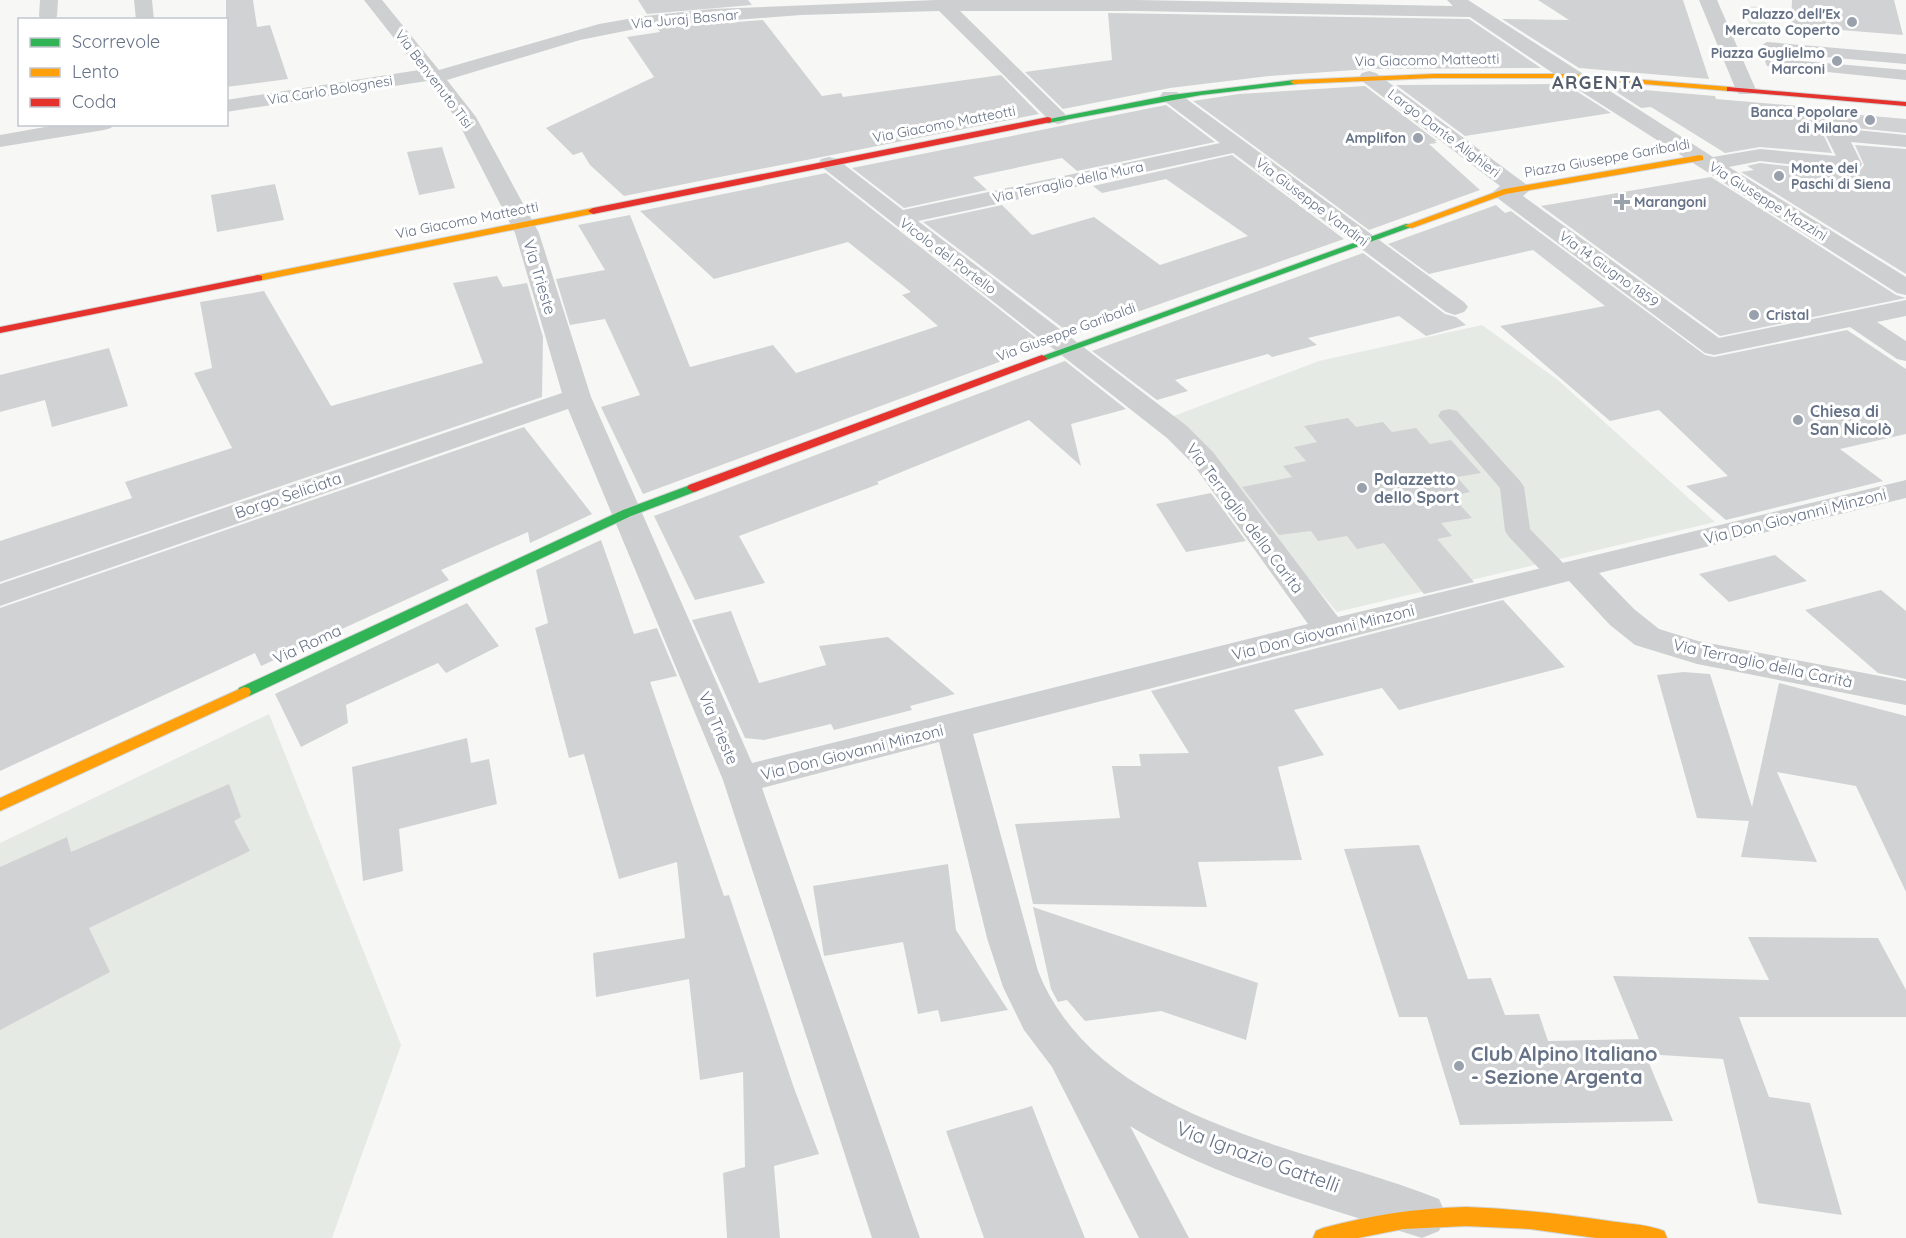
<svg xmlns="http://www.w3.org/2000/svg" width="1906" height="1238" viewBox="0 0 1906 1238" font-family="Quicksand,sans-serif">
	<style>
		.green { fill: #e6eae4 }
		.building { fill: #d1d2d3 }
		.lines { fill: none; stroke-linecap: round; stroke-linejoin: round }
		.fast-casing { stroke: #d3d5d5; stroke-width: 2 }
		.slow-casing { stroke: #d3d5d5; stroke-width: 2 }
		.jam-casing { stroke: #d3d5d5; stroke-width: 2 }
		.lane { fill: #cecfd1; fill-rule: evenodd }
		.street { fill: #cecfd1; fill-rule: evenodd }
		.fast { fill: #30b455; fill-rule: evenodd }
		.slow { fill: #ff9f0a; fill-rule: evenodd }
		.jam { fill: #e5322d; fill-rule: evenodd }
		.poi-dot { fill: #99a1ad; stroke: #fff; stroke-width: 2 }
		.labels { text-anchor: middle; stroke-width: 6; stroke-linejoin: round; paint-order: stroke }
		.far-poi-label { font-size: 14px; font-weight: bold; fill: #667286; stroke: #fff; text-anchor: end }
		.far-street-label { font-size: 14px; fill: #667286; stroke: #fff }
		.street-label { font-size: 16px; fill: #667286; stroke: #fff }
		.poi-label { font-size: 16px; font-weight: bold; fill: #667286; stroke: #fff; text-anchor: start }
		.far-district-label { font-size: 18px; font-weight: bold; letter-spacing: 1.5px; fill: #545d6b; stroke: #fff }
		.near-poi-label { font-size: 20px; font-weight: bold; fill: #667286; stroke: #fff; text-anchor: start }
		.near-street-label { font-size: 20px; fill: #667286; stroke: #fff }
	</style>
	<rect width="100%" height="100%" fill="#f7f7f6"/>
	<path class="green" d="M 1742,6 L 1763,7 L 1771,27 L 1750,25 Z
		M 1482,325 L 1558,380 L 1715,522 L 1337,612 L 1171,417 L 1319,361 Z
		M 269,714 L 401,1045 L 332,1238 L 0,1238 L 0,843 Z"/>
	<path class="building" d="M 226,0 L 253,0 L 257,27 L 270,25 L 288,79 L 226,87 Z
		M 638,0 L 748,0 L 752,5 L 647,14 Z
		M 1538,0 L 1683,0 L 1709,79 L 1579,68 L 1502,19 L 1569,20 Z
		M 1792,0 L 1894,0 L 1903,35 L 1791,26 Z
		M 1108,13 L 1469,19 L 1541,68 L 1368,69 L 1269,76 L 1170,88 L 1063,109 L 1025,72 L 1112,60 Z
		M 763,20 L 822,96 L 841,93 L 843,97 L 1001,75 L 1039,114 L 624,196 L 590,165 L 582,152 L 573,155 L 546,128 L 654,77 L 627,37 L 660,32 L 657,28 Z
		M 1565,84 L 1611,113 L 1465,136 L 1396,85 Z
		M 1365,86 L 1437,141 L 1434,141 L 1437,143 L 1429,144 L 1480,190 L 1369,230 L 1193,101 L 1239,94 Z
		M 1609,87 L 1715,96 L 1716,99 L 1834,109 L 1838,113 L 1906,119 L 1906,133 L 1835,126 L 1827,128 L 1823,134 L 1832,153 L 1760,147 L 1725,153 L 1651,107 L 1641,108 Z
		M 1166,105 L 1215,142 L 1077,171 L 1062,158 L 973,177 L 987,190 L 904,208 L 852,168 Z
		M 1855,145 L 1906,149 L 1906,274 L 1741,172 L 1754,170 L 1747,166 L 1760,163 L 1852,173 L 1860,171 L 1864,165 Z
		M 442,147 L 455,188 L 419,195 L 407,152 Z
		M 1232,155 L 1344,239 L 1072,335 L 923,222 L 1002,205 L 1032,235 L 1094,217 L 1160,265 L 1248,236 L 1166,179 L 1102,193 L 1093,186 Z
		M 826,173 L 1045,345 L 643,494 L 601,407 L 640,395 L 605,319 L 570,325 L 556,279 L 605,270 L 578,225 L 630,215 L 690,367 L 773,345 L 796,373 L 938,326 L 902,295 L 911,292 L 848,242 L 714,279 L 640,211 Z
		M 1711,177 L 1896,295 L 1906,298 L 1720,336 L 1541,206 Z
		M 275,184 L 284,220 L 217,232 L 211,195 Z
		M 1496,205 L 1505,213 L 1511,211 L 1705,355 L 1714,357 L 1847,330 L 1906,369 L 1906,434 L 1840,449 L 1883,481 L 1726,520 L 1686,486 L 1728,476 L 1659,410 L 1610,421 L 1500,326 L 1605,306 L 1533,250 L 1429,274 L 1388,244 Z
		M 1363,253 L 1445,314 L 1456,317 L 1466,325 L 1426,336 L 1399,316 L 1308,338 L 1317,345 L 1272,357 L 1268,354 L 1175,380 L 1188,391 L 1157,400 L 1092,351 Z
		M 497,276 L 503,287 L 527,283 L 543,337 L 542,397 L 0,582 L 0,541 L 132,498 L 125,482 L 232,448 L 194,373 L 212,368 L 200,302 L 264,291 L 331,406 L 483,363 L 453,283 Z
		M 109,348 L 128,406 L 52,427 L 45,400 L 0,412 L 0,375 Z
		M 1065,361 L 1126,409 L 1071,424 L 1081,466 L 1029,420 L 877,482 L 879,484 L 739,536 L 765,583 L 695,600 L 654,516 Z
		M 1348,418 L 1356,427 L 1383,422 L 1392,432 L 1416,428 L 1430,444 L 1451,440 L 1481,473 L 1457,477 L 1470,492 L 1452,496 L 1472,518 L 1441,523 L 1452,536 L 1437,539 L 1474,582 L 1424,594 L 1384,543 L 1357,549 L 1347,536 L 1318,541 L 1311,531 L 1279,535 L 1242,487 L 1292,477 L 1283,466 L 1306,461 L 1294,447 L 1317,442 L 1304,426 Z
		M 524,427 L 592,514 L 530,543 L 528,532 L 441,570 L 449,580 L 261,666 L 255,653 L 0,771 L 0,608 Z
		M 1211,493 L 1246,541 L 1186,552 L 1156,504 Z
		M 601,540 L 634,634 L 657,628 L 677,676 L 650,682 L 724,896 L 729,895 L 794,1088 L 819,1154 L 774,1166 L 780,1238 L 727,1238 L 723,1173 L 745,1167 L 743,1072 L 700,1080 L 689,979 L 596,997 L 593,953 L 685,938 L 677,862 L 619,879 L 584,754 L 569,758 L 535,628 L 548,623 L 536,570 Z
		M 1775,555 L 1807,581 L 1729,602 L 1699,574 Z
		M 1881,590 L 1906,611 L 1906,679 L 1878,673 L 1805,610 Z
		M 1503,600 L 1565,667 L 1399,710 L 1382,688 L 1294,710 L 1324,755 L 1278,767 L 1302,860 L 1198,862 L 1207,907 L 1033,904 L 1015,824 L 1120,818 L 1112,766 L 1141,766 L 1139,754 L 1189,753 L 1151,691 Z
		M 467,603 L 499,646 L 446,673 L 438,663 L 346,705 L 348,723 L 301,747 L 275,694 Z
		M 731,611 L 759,683 L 826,665 L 819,646 L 888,637 L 955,694 L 910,706 L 912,710 L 834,730 L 831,724 L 764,740 L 745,738 L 692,620 Z
		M 1683,672 L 1710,674 L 1752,807 L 1779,683 L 1906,716 L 1906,892 L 1856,786 L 1777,772 L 1817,862 L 1741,857 L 1749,821 L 1697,818 L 1657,675 Z
		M 467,738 L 471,763 L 489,759 L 497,804 L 399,829 L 403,871 L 363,881 L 352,767 Z
		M 229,784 L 241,817 L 234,821 L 250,851 L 89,928 L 110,972 L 0,1030 L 0,867 L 67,837 L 71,852 Z
		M 1419,845 L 1468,979 L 1491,978 L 1505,1015 L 1539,1014 L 1548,1041 L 1639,1039 L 1673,1121 L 1460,1125 L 1427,1017 L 1399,1017 L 1344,849 Z
		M 948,864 L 956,930 L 1008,1010 L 941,1022 L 938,1010 L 918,1014 L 903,942 L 824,956 L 813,886 Z
		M 1033,907 L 1258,983 L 1246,1040 L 1161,1011 L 1085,1021 L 1067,1000 L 1058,1002 L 1051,989 Z
		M 1748,937 L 1878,938 L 1906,990 L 1906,1017 L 1739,1017 L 1769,1097 L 1810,1103 L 1842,1215 L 1758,1203 L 1723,1059 L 1645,1054 L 1613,976 L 1769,980 Z
		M 1032,1106 L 1053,1160 L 1085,1238 L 984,1238 L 946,1131 Z"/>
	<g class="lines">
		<defs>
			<path id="fast" d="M 1294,80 L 1298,82 L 1297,84 L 1201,95 L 1048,123 L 1044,120 L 1171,95 Z
				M 1406,224 L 1414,226 L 1046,360 L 1038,360 L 1037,358 Z
				M 693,484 L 697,485 L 699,488 L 697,491 L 631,516 L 249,696 L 239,696 L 237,692 L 239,688 L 623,510 Z"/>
			<path id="slow" d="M 1433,74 L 1570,74 L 1730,87 L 1734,89 L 1730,91 L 1570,78 L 1433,78 L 1294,84 L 1290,82 L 1294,80 Z
				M 1700,155 L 1703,156 L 1703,160 L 1506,194 L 1412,228 L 1404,226 L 1504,189 Z
				M 593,208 L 596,209 L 596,213 L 258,281 L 253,278 L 258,275 Z
				M 244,687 L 249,688 L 251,692 L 249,696 L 0,811 L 0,798 Z
				M 1466,1207 C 1515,1209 1562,1214 1609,1221 C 1627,1224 1647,1224 1664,1231 L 1667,1238 L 1596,1238 L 1530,1229 L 1466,1226 L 1403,1229 L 1358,1238 L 1313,1238 L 1316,1231 L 1323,1228 C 1371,1215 1417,1208 1466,1207 Z"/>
			<path id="jam" d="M 1727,87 L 1906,102 L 1906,106 L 1730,91 L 1727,91 Z
				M 1048,117 L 1051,118 L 1051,122 L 593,214 L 588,211 L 593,208 Z
				M 258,275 L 262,276 L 262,280 L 0,333 L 0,327 Z
				M 1042,355 L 1047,358 L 1046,360 L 697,491 L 693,492 L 687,488 L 689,485 Z"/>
		</defs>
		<use href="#fast" class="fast-casing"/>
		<use href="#slow" class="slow-casing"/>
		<use href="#jam" class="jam-casing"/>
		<path class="lane" d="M 1767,42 L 1906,54 L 1906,64 L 1777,53 L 1779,59 L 1906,70 L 1906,80 L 1767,66 L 1759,47 Z
			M 1449,409 L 1457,411 L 1521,482 L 1524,487 L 1530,529 L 1567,567 L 1571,573 L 1567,579 L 1558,581 L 1549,579 L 1509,537 L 1505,531 L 1500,488 L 1438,416 L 1441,411 Z"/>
		<path class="street" d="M 40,0 L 58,0 L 57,16 L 55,20 L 41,20 L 39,16 Z
			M 134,0 L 152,0 L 154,20 L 136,20 Z
			M 364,0 L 382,0 L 439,70 L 599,24 L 645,16 L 712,9 L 936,0 L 1137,0 L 1453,6 L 1447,0 L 1468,0 L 1713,157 L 1760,149 L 1836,156 L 1825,134 L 1829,130 L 1836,128 L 1906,135 L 1906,147 L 1851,142 L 1862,164 L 1859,169 L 1851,171 L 1760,161 L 1729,167 L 1906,277 L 1906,295 L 1897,293 L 1563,80 L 1470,17 L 1137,11 L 960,11 L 1065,114 L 1068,118 L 1065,122 L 1058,124 L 1051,122 L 939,11 L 801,15 L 645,27 L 580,40 L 447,80 L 476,117 L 539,233 L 591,397 L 752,763 L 1308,624 L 1193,464 L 1167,438 L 818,164 L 821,159 L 829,157 L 837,159 L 903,210 L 1220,143 L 1163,100 L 1160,96 L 1163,92 L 1177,92 L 1464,302 L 1468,307 L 1464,312 L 1455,315 L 1446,312 L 1233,153 L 918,221 L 1187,426 L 1213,452 L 1338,617 L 1906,480 L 1906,498 L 1599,573 L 1634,609 L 1659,629 L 1698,641 L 1906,681 L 1906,705 L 1697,664 L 1635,645 L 1610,625 L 1569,581 L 973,734 L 1038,971 C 1098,1122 1307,1146 1439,1199 L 1446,1215 L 1439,1231 L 1422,1238 C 1328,1208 1213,1178 1130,1126 L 1189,1238 L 1139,1238 L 1052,1067 L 1024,1030 L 1003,987 L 987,938 L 939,742 L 762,788 L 920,1238 L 872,1238 L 723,780 L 568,409 L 0,606 L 0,584 L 562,393 L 515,233 L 456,118 L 427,81 L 226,112 L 226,100 L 419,70 Z
			M 1699,0 L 1717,0 L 1756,90 L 1753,94 L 1739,94 L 1736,90 Z
			M 1369,71 L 1376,73 L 1527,185 L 1530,190 L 1523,196 L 1719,338 L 1906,300 L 1906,316 L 1877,322 L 1906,341 L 1906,361 L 1897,359 L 1850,327 L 1714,355 L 1705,353 L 1496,197 L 1493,192 L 1500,186 L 1362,81 L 1359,77 L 1362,73 Z
			M 62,124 L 114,124 L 111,128 L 104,130 L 0,147 L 0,135 Z"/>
		<use href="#fast" class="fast"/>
		<use href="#slow" class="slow"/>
		<use href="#jam" class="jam"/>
	</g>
	<g class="poi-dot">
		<circle cx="1852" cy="22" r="6"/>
		<circle cx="1837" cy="61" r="6"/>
		<circle cx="1870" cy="120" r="6"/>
		<circle cx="1418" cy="138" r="6"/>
		<circle cx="1779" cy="176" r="6"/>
		<path d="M1619 193h6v6h6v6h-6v6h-6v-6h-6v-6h6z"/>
		<circle cx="1754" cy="315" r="6"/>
		<circle cx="1798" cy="420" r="6"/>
		<circle cx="1362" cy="488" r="6"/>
		<circle cx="1459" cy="1066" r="6"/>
	</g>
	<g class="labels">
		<g class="far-poi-label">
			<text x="1840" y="19">Palazzo dell'Ex<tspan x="1840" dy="16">Mercato Coperto</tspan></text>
			<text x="1825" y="58">Piazza Guglielmo<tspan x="1825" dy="16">Marconi</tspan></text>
			<text x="1858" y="117">Banca Popolare<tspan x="1858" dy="16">di Milano</tspan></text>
			<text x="1406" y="143">Amplifon</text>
			<text x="1791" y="173" text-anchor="start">Monte dei<tspan x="1791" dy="16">Paschi di Siena</tspan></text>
			<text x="1634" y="207" text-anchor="start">Marangoni</text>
			<text x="1766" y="320" text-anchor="start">Cristal</text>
		</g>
		<g class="far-street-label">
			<text transform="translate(685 19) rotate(-5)" y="5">Via Juraj Basnar</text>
			<text transform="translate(1427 60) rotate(-1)" y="5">Via Giacomo Matteotti</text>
			<text transform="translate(434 79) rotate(53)" y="5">Via Benvenuto Tisi</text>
			<text transform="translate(330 90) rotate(-9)" y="5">Via Carlo Bolognesi</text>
			<text transform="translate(944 124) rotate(-11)" y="5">Via Giacomo Matteotti</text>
			<text transform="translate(1444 133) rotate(37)" y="5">Largo Dante Alighieri</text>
			<text transform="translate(1607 158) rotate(-10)" y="5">Piazza Giuseppe Garibaldi</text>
			<text transform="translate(1068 182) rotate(-12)" y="5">Via Terraglio della Mura</text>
			<text transform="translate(1768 201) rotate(32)" y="5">Via Giuseppe Mazzini</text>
			<text transform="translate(1312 202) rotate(37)" y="5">Via Giuseppe Vandini</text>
			<text transform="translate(467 220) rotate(-11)" y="5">Via Giacomo Matteotti</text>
			<text transform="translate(948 256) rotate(37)" y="5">Vicolo del Portello</text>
			<text transform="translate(1609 269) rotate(36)" y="5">Via 14 Giugno 1859</text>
			<text transform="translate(1066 332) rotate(-20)" y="5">Via Giuseppe Garibaldi</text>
		</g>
		<g class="street-label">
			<text transform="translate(540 277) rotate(73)" y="6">Via Trieste</text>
			<text transform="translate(288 495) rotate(-19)" y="6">Borgo Seliciata</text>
			<text transform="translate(1795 516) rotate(-14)" y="6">Via Don Giovanni Minzoni</text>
			<text transform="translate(1245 518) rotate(53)" y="6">Via Terraglio della Carità</text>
			<text transform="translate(1323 632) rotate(-14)" y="6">Via Don Giovanni Minzoni</text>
			<text transform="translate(307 644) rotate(-25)" y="6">Via Roma</text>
			<text transform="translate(1763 663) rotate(12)" y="6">Via Terraglio della Carità</text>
			<text transform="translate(719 728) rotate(67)" y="6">Via Trieste</text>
			<text transform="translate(852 752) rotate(-14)" y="6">Via Don Giovanni Minzoni</text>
		</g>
		<g class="poi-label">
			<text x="1810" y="417">Chiesa di<tspan x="1810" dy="18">San Nicolò</tspan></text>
			<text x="1374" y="485">Palazzetto<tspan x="1374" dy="18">dello Sport</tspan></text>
		</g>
		<g class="far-district-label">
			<text x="1598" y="89">ARGENTA</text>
		</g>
		<g class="near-poi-label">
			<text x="1471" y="1061">Club Alpino Italiano<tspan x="1471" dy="23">- Sezione Argenta</tspan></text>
		</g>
		<g class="near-street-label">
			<text transform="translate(1258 1157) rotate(20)" y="7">Via Ignazio Gattelli</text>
		</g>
	</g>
	<rect x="18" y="18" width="210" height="108" fill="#ffffff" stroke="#c2c7cf" stroke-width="1.5"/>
	<rect x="30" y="38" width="30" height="9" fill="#30b455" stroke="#c2c7cf" stroke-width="1.5"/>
	<text x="72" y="48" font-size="18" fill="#667286">Scorrevole</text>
	<rect x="30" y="68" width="30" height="9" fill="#ff9f0a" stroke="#c2c7cf" stroke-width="1.5"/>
	<text x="72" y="78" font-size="18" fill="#667286">Lento</text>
	<rect x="30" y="98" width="30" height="9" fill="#e5322d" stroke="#c2c7cf" stroke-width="1.5"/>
	<text x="72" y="108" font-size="18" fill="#667286">Coda</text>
</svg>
